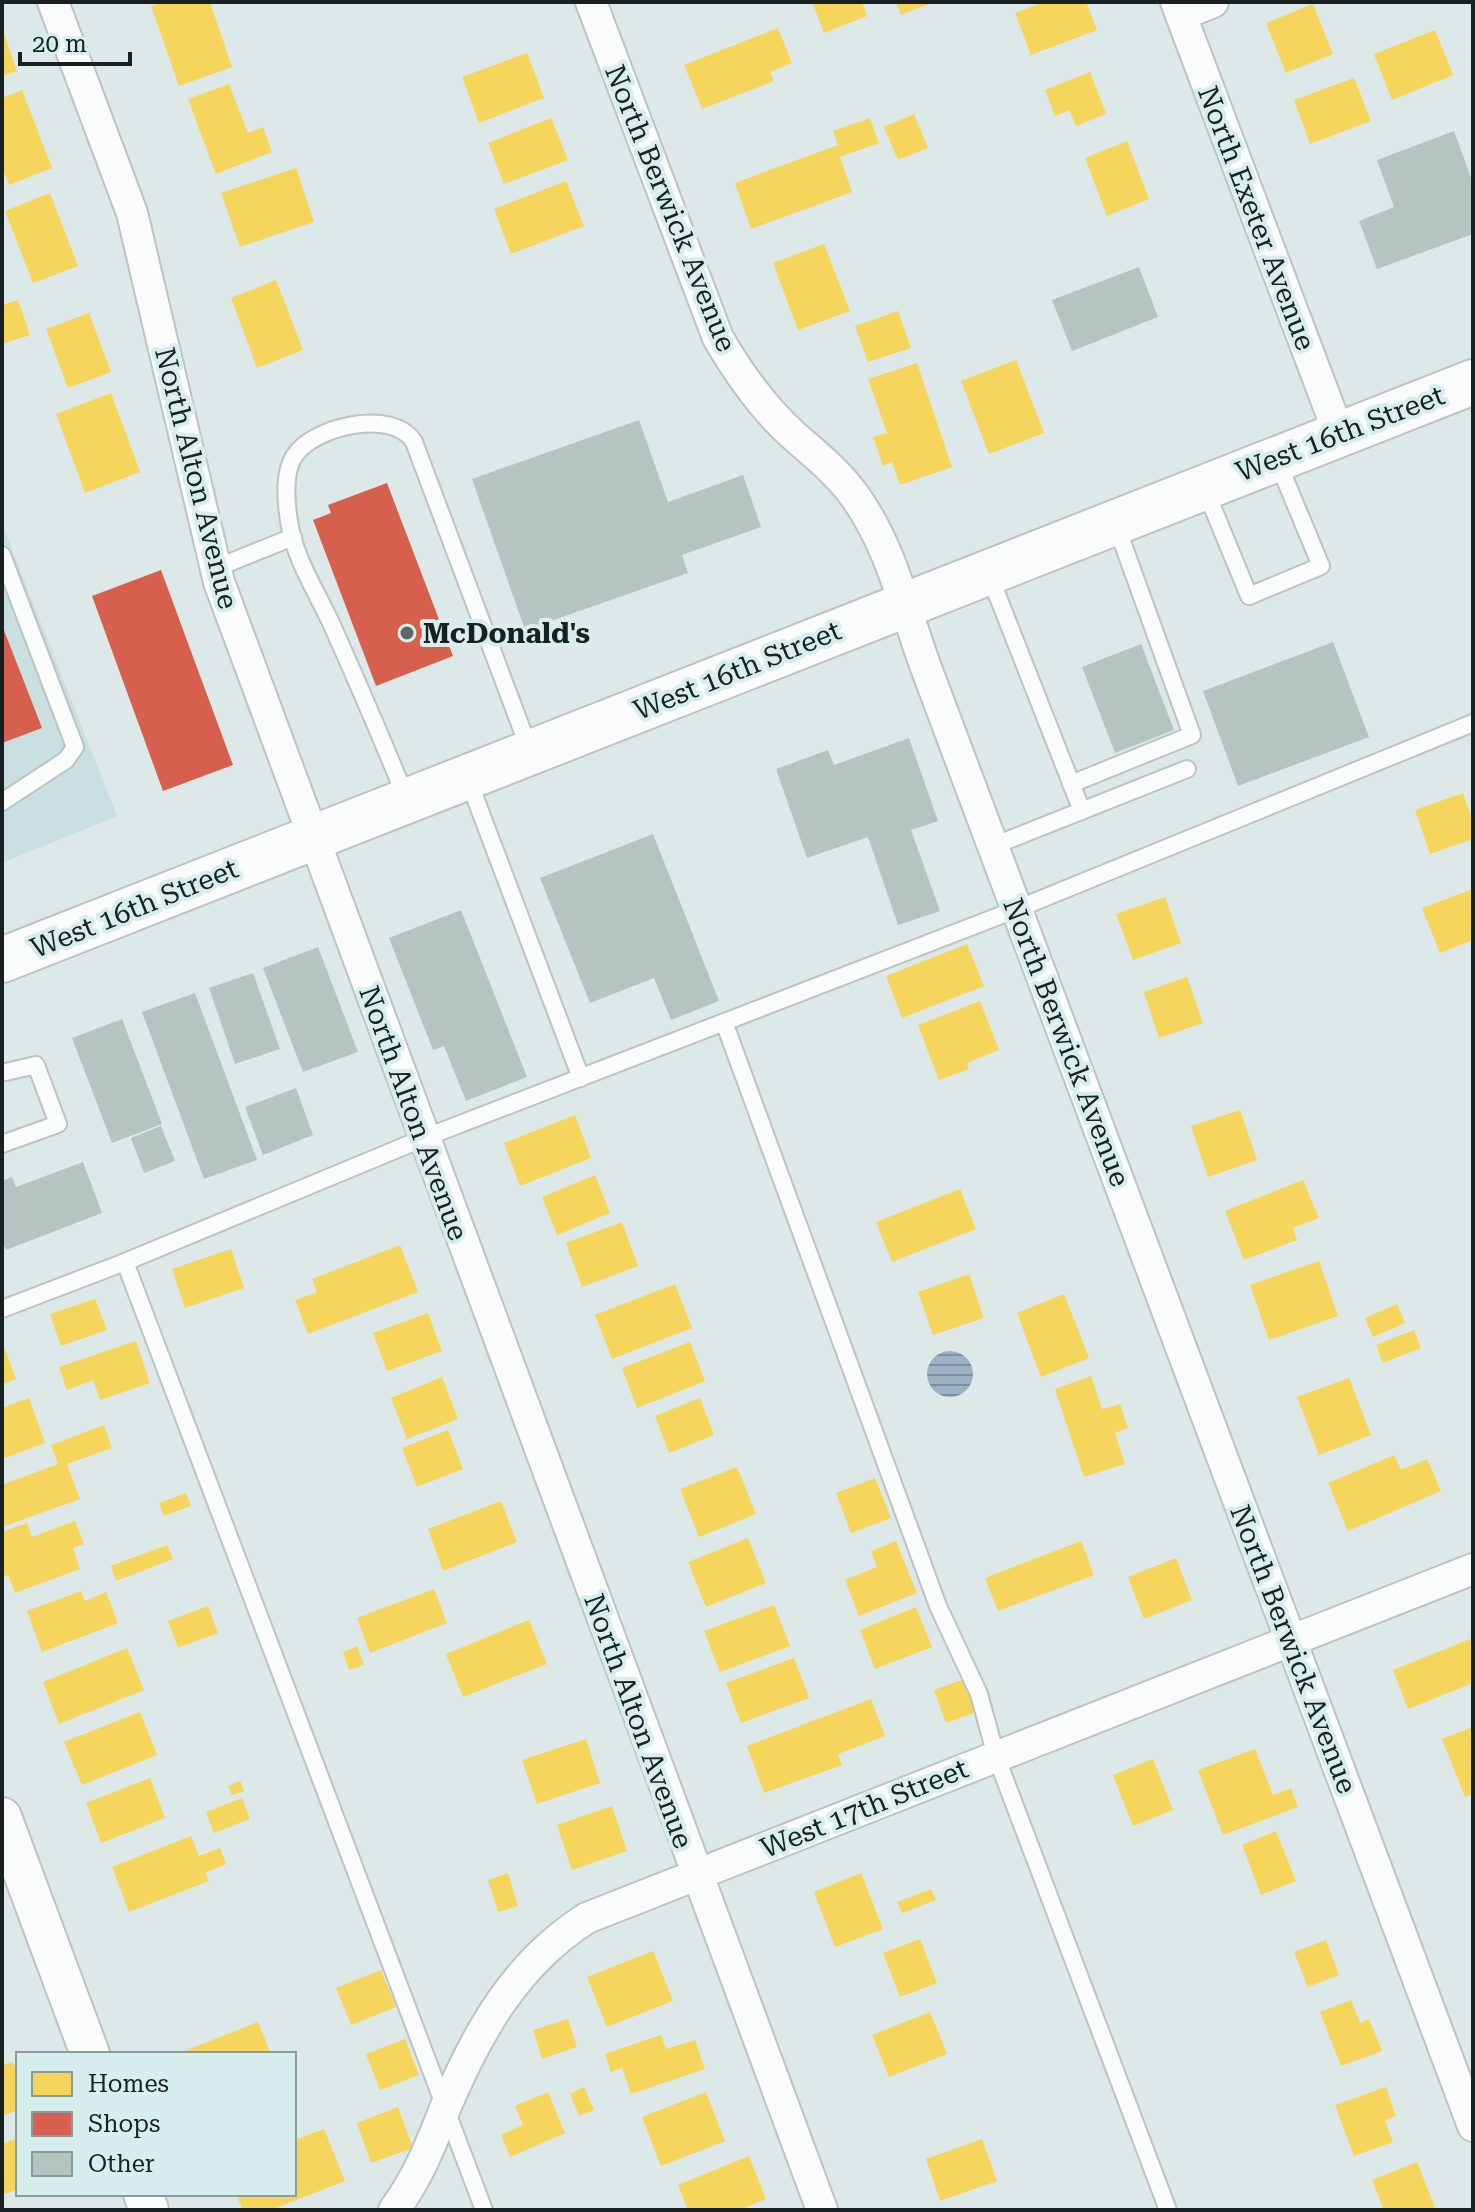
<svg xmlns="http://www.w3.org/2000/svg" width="1475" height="2212" viewBox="0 0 1475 2212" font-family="'Roboto Serif',serif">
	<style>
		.built { fill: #cadfe0 }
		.water { fill: url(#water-rules) }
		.homes { fill: #f6d55c }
		.shops { fill: #d6604d }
		.building { fill: #b6c4c1 }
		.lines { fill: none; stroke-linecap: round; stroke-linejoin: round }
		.service-casing { stroke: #bbc3c4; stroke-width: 20 }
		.minor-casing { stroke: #bbc3c4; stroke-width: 34 }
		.tertiary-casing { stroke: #bbc3c4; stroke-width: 42 }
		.primary-casing { stroke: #bbc3c4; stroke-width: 48 }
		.service { stroke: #fafcfc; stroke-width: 16 }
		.minor { stroke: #fafcfc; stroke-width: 30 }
		.tertiary { stroke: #fafcfc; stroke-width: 38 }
		.primary { stroke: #fafcfc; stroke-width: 44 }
		.poi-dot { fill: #5e6667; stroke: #d8edee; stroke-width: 3 }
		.labels { text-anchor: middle; stroke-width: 8; stroke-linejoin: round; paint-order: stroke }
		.street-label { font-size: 28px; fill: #192021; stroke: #d8edee }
		.poi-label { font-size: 28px; font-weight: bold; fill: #192021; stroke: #d8edee; text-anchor: start }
	</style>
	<defs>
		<pattern id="water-rules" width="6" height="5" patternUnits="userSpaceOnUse" patternTransform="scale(2)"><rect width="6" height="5" fill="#9cb1c4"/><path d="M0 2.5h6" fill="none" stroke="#7e909f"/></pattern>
	</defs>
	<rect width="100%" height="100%" fill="#dde8e9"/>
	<path class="built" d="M 2,524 L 117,816 L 2,863 Z"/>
	<path class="water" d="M927 1374a23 23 0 1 1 46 0a23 23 0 1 1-46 0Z"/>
	<path class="homes" d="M 163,2 L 210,2 L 232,67 L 179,86 L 151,6 Z
		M 812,2 L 862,2 L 867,16 L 824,33 Z
		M 896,2 L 934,2 L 901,15 Z
		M 1044,2 L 1086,2 L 1097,30 L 1031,55 L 1015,13 Z
		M 1313,4 L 1333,54 L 1286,73 L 1266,23 Z
		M 2,28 L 17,71 L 2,76 Z
		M 778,28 L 792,63 L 770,72 L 774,81 L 702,109 L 684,65 Z
		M 1435,30 L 1453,75 L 1392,100 L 1374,54 Z
		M 527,53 L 544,98 L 479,123 L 462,77 Z
		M 1090,72 L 1106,114 L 1076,126 L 1069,110 L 1055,116 L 1045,90 Z
		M 1354,78 L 1371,121 L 1310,144 L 1294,100 Z
		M 229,84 L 248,133 L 263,127 L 272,152 L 216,174 L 188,99 Z
		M 22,90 L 52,168 L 9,185 L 2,167 L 2,98 Z
		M 914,114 L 928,148 L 898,160 L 884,127 Z
		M 551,118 L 568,160 L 504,184 L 488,143 Z
		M 870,118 L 879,143 L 840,157 L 852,192 L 751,229 L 735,183 L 838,145 L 833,131 Z
		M 1127,141 L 1149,199 L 1107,216 L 1085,158 Z
		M 296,168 L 314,222 L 240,247 L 221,193 Z
		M 566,181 L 584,226 L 511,254 L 494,209 Z
		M 50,193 L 78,266 L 33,283 L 5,211 Z
		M 824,244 L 850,311 L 798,330 L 773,263 Z
		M 276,280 L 303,350 L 257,368 L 231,298 Z
		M 18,300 L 30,335 L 2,344 L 2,305 Z
		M 898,311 L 911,348 L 868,362 L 855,326 Z
		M 89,313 L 111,372 L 68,388 L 46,329 Z
		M 1016,360 L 1044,433 L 989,454 L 961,381 Z
		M 917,363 L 952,467 L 900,485 L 892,462 L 883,466 L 873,437 L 887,433 L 868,379 Z
		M 111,393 L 140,472 L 85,493 L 56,414 Z
		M 1463,793 L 1473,822 L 1473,839 L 1430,854 L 1415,810 Z
		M 1473,889 L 1473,940 L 1440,953 L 1422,908 Z
		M 1165,897 L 1181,943 L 1133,960 L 1116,914 Z
		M 967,944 L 984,986 L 902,1018 L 886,976 Z
		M 1187,977 L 1203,1023 L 1159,1038 L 1144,992 Z
		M 980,1001 L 999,1050 L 967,1063 L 969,1069 L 939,1080 L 918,1025 Z
		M 1240,1110 L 1257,1160 L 1208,1177 L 1191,1126 Z
		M 575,1115 L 591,1158 L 520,1186 L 504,1143 Z
		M 595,1175 L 610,1213 L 557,1235 L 542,1197 Z
		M 1303,1180 L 1319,1218 L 1293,1228 L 1297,1240 L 1244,1260 L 1225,1211 Z
		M 960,1189 L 976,1229 L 892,1262 L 876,1222 Z
		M 622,1222 L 638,1266 L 582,1287 L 566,1243 Z
		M 400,1245 L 418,1292 L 308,1334 L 295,1300 L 317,1292 L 312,1279 Z
		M 231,1249 L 244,1288 L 185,1308 L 172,1269 Z
		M 1319,1261 L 1338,1316 L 1269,1340 L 1250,1285 Z
		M 969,1274 L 984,1318 L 933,1335 L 918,1292 Z
		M 675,1284 L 692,1328 L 612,1359 L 595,1315 Z
		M 1064,1294 L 1089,1358 L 1041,1377 L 1017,1313 Z
		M 95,1299 L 107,1330 L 61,1346 L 50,1314 Z
		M 1397,1304 L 1405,1323 L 1373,1337 L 1365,1318 Z
		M 428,1313 L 442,1351 L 387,1371 L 373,1333 Z
		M 1414,1330 L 1421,1348 L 1383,1363 L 1376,1345 Z
		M 136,1341 L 150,1383 L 100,1400 L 93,1380 L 67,1390 L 59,1367 Z
		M 2,1342 L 16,1379 L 2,1384 Z
		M 690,1342 L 705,1381 L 637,1408 L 622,1368 Z
		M 1091,1376 L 1102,1409 L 1120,1404 L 1128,1428 L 1115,1433 L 1125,1464 L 1084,1477 L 1055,1389 Z
		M 442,1377 L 458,1419 L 407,1439 L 391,1398 Z
		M 1349,1378 L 1371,1435 L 1319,1455 L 1297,1397 Z
		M 29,1398 L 45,1443 L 2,1459 L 2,1408 Z
		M 700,1398 L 714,1435 L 669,1453 L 655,1416 Z
		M 104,1425 L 112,1448 L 67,1464 L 80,1499 L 2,1527 L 2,1485 L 58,1464 L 51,1445 Z
		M 448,1430 L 463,1469 L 417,1487 L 402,1448 Z
		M 1394,1455 L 1401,1470 L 1427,1459 L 1441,1491 L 1348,1531 L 1328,1483 Z
		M 737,1467 L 756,1514 L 699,1537 L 680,1489 Z
		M 875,1478 L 891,1518 L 851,1533 L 836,1493 Z
		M 186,1493 L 191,1506 L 164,1516 L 159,1503 Z
		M 501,1501 L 517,1542 L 443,1571 L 428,1529 Z
		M 75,1521 L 84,1544 L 73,1548 L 80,1569 L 15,1593 L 8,1575 L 2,1577 L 2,1551 L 4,1550 L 2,1532 L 27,1523 L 32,1537 Z
		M 748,1538 L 766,1583 L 706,1607 L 688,1562 Z
		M 896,1541 L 917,1593 L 859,1616 L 845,1580 L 877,1567 L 871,1551 Z
		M 1081,1541 L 1094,1575 L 998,1611 L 985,1578 Z
		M 167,1545 L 173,1559 L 116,1581 L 111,1566 Z
		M 1176,1558 L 1192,1600 L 1144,1619 L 1128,1577 Z
		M 434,1589 L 447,1623 L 370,1653 L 357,1618 Z
		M 81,1591 L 85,1601 L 106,1592 L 118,1623 L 42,1652 L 27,1611 Z
		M 774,1605 L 790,1646 L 720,1672 L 704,1631 Z
		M 208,1606 L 218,1633 L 178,1648 L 168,1621 Z
		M 916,1607 L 932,1647 L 875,1669 L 860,1630 Z
		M 529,1620 L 547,1664 L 463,1697 L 446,1654 Z
		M 1470,1639 L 1473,1649 L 1473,1683 L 1408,1709 L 1393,1670 Z
		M 357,1646 L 364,1665 L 349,1670 L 343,1652 Z
		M 127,1648 L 144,1690 L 59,1724 L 43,1682 Z
		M 794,1658 L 809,1698 L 741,1723 L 726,1683 Z
		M 967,1678 L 979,1711 L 946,1723 L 934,1690 Z
		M 871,1699 L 885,1736 L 838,1754 L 842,1765 L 764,1793 L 747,1746 Z
		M 140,1712 L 157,1755 L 82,1785 L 64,1742 Z
		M 1473,1727 L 1473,1794 L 1465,1797 L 1442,1739 Z
		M 586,1739 L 600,1783 L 537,1804 L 522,1760 Z
		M 1255,1749 L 1273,1795 L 1291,1788 L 1298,1807 L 1223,1835 L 1198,1770 Z
		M 1153,1759 L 1173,1810 L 1133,1826 L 1113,1775 Z
		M 150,1778 L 165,1818 L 101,1843 L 86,1803 Z
		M 240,1781 L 244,1791 L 232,1795 L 228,1786 Z
		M 242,1798 L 250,1819 L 214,1833 L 206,1812 Z
		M 612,1806 L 627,1851 L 572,1870 L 557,1825 Z
		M 1276,1831 L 1296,1881 L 1261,1895 L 1242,1845 Z
		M 191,1836 L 199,1856 L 220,1848 L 226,1864 L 205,1873 L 209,1881 L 129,1912 L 112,1867 Z
		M 508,1873 L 518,1906 L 498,1912 L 488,1880 Z
		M 861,1873 L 883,1929 L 835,1947 L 814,1892 Z
		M 931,1889 L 936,1900 L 902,1913 L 897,1902 Z
		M 920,1939 L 937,1983 L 900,1997 L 883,1953 Z
		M 1326,1940 L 1339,1975 L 1308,1987 L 1294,1952 Z
		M 653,1951 L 673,2001 L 607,2027 L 587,1977 Z
		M 381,1970 L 396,2007 L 351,2025 L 336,1988 Z
		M 1351,2000 L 1360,2023 L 1369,2019 L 1382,2051 L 1341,2066 L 1320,2012 Z
		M 930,2012 L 947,2054 L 889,2077 L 872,2035 Z
		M 568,2019 L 577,2047 L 542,2059 L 533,2030 Z
		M 258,2022 L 271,2054 L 183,2054 L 182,2052 Z
		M 661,2035 L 666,2049 L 695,2040 L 705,2069 L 631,2094 L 622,2068 L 611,2072 L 605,2054 Z
		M 405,2039 L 419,2075 L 380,2090 L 366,2054 Z
		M 13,2062 L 18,2075 L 18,2110 L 2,2116 L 2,2065 Z
		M 584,2087 L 594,2110 L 579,2116 L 570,2094 Z
		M 1386,2087 L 1396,2116 L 1385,2120 L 1393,2142 L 1354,2156 L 1335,2105 Z
		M 548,2092 L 565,2133 L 510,2157 L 501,2135 L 523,2125 L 515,2106 Z
		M 706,2092 L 725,2141 L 661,2166 L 642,2117 Z
		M 398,2107 L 413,2148 L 371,2163 L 357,2123 Z
		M 324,2129 L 345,2181 L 271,2210 L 243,2210 L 236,2194 L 294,2194 L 294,2140 Z
		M 18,2138 L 18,2189 L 2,2195 L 2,2144 Z
		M 982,2139 L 997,2181 L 940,2201 L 926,2159 Z
		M 749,2156 L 766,2199 L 740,2210 L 688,2210 L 678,2185 Z
		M 1417,2162 L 1436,2210 L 1384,2210 L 1372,2180 Z"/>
	<path class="shops" d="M 387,483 L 453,656 L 376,686 L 313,520 L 331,513 L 328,505 Z
		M 161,570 L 233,765 L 163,791 L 92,596 Z
		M 2,625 L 42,728 L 2,743 Z"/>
	<path class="building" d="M 1454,131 L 1473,183 L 1473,234 L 1377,269 L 1359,221 L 1394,207 L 1377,160 Z
		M 1139,267 L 1158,317 L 1072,351 L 1052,300 Z
		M 639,420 L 668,502 L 743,475 L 761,527 L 682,555 L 688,573 L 525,630 L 472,479 Z
		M 1333,642 L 1369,737 L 1238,786 L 1203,691 Z
		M 1141,644 L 1174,730 L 1115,753 L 1082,667 Z
		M 909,738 L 938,821 L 911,830 L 940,911 L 898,925 L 868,837 L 807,858 L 776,769 L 828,750 L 834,765 Z
		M 653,834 L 719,1001 L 671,1020 L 654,978 L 590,1003 L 540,878 Z
		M 461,910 L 527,1077 L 466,1101 L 444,1046 L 433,1050 L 389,938 Z
		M 318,947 L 358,1052 L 303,1072 L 263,968 Z
		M 253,973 L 280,1049 L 235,1064 L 209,988 Z
		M 195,993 L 257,1160 L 204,1179 L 142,1012 Z
		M 122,1019 L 162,1124 L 112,1143 L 72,1038 Z
		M 296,1088 L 313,1135 L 263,1155 L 245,1107 Z
		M 161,1126 L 175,1161 L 144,1173 L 131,1138 Z
		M 83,1162 L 102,1213 L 6,1250 L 2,1240 L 2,1181 L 12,1177 L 16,1187 Z"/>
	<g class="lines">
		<defs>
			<path id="service" d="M 1205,489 L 1249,596 L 1321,566 L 1277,460
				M 2,555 L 75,747 L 66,760 L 2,802
				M 216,568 L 293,537
				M 989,574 L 1082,811
				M 468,779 L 581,1078
				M 1071,784 L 1192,735 L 1116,525
				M 406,798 C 382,739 357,681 331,623 C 316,591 294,557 289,521 C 286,502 283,472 295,455 C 315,426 393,408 414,442 L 530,751
				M 993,846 L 1187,769
				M 724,1022 L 938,1606 L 979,1694 L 996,1756 L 1168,2210
				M 2,1144 L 58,1124 L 36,1065 L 6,1072
				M 125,1262 L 484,2210
				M 2,1309 L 125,1262 L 424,1138 L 1017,909 L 1473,723"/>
			<path id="minor" d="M 53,2 L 132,213 L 219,582 L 822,2210
				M 591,2 L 718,338 C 739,374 762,407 793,435 C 815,454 837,472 854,495 C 891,546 904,607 925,665 L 1473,2126
				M 1176,2 L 1339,434
				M 1181,15 L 1213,2
				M 394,2210 C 418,2178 432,2142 446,2106 C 478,2031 516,1963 587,1918 L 1473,1569"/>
			<path id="tertiary" d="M 2,1817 L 90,2054
				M 143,2194 L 149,2210"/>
			<path id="primary" d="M 2,960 L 1473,382"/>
		</defs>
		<use href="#service" class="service-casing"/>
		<use href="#minor" class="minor-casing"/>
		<use href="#tertiary" class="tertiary-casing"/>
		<use href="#primary" class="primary-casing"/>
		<use href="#service" class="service"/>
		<use href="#minor" class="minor"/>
		<use href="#tertiary" class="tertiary"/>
		<use href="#primary" class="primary"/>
	</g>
	<circle class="poi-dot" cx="407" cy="633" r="8"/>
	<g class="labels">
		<g class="street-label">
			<text transform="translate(671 208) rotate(68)" y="10">North Berwick Avenue</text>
			<text transform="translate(1257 218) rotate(69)" y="10">North Exeter Avenue</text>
			<text transform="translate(1340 433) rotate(-21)" y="10">West 16th Street</text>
			<text transform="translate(197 478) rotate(76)" y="10">North Alton Avenue</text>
			<text transform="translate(737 670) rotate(-22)" y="10">West 16th Street</text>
			<text transform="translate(134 908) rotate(-22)" y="10">West 16th Street</text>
			<text transform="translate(1067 1042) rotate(69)" y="10">North Berwick Avenue</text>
			<text transform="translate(414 1113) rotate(70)" y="10">North Alton Avenue</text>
			<text transform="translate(1294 1649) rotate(69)" y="10">North Berwick Avenue</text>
			<text transform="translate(639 1721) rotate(70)" y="10">North Alton Avenue</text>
			<text transform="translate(864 1808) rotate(-22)" y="10">West 17th Street</text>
		</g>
		<g class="poi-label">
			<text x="423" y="643">McDonald's</text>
		</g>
	</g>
	<rect width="1475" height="2212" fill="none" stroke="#192021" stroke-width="8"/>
	<rect x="16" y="2052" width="280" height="144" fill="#d8edee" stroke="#8c9b9c" stroke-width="2"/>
	<rect x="32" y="2072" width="40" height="24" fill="#f6d55c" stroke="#8c9b9c" stroke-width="2"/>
	<text x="88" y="2092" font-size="24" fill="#192021">Homes</text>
	<rect x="32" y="2112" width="40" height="24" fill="#d6604d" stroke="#8c9b9c" stroke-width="2"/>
	<text x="88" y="2132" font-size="24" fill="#192021">Shops</text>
	<rect x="32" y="2152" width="40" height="24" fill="#b6c4c1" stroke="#8c9b9c" stroke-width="2"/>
	<text x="88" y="2172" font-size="24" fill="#192021">Other</text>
	<path d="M20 52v12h110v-12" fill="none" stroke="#192021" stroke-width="4"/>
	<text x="32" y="52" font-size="24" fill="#192021" stroke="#d8edee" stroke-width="6" paint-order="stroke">20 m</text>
</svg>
